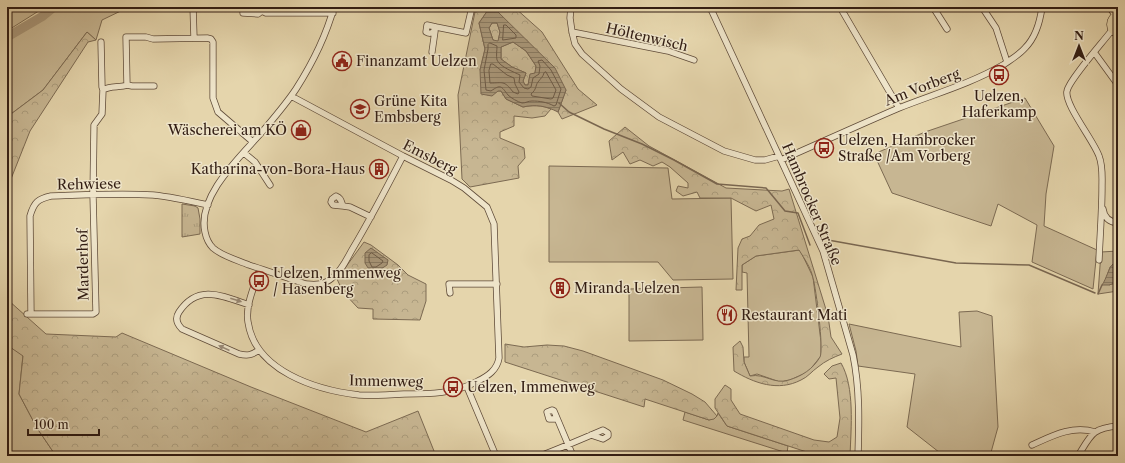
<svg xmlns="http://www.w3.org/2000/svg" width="1125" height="463" viewBox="0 0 1125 463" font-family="'Libre Caslon Text',serif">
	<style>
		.green { fill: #c7b692; stroke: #7c6a52 }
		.forest { fill: url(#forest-crowns); stroke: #7c6a52 }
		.park { fill: url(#park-tufts); stroke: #7c6a52 }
		.water { fill: url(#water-rules); stroke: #796650; fill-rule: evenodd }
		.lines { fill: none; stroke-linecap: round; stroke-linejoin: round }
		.shore { stroke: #6d5a46; stroke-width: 1 }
		.stream { stroke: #796650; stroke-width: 1.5 }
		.river { stroke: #a89678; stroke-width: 9 }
		.minor-casing { stroke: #5f4b39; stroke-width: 7 }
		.major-casing { stroke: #321d13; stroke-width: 8 }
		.minor { stroke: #eee4c9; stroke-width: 5.5 }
		.major { stroke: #e5d5ac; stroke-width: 7 }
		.oneway { fill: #998a77 }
		.labels { text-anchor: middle; stroke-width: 3; stroke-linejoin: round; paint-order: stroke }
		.street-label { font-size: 14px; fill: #321d13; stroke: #eee4c9 }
		.poi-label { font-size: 14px; fill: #321d13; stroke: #eee4c9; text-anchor: start }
	</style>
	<defs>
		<pattern id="forest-crowns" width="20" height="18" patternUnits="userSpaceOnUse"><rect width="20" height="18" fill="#c7b692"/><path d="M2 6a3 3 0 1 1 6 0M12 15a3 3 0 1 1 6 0" fill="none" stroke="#ab9c7d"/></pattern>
		<pattern id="park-tufts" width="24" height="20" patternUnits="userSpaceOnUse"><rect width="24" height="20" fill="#c7b692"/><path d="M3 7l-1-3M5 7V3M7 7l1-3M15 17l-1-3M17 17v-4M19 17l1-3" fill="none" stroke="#ab9c7d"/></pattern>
		<pattern id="water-rules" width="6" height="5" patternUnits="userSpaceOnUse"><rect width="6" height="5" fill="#a89678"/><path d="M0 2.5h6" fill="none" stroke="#897a61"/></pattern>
	</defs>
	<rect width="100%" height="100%" fill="#e5d5ac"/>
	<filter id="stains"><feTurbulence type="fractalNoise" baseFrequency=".005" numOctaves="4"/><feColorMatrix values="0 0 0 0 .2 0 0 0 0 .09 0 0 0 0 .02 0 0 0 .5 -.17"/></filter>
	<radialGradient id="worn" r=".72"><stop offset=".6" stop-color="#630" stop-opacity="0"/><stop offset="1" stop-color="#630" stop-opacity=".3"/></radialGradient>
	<path class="green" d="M 7,7 L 45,7 L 7,31 Z
		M 59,7 L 129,7 L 102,20 L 96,40 L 87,32 L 43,90 L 7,117 L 7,41 L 43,20 Z
		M 1025,98 L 1054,146 L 1046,194 L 1044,226 L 1097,250 L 1093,289 L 1032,262 L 1037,225 L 998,204 L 991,226 L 892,193 L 874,154 L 925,132 Z
		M 549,166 L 668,168 L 672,199 L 731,198 L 733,279 L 673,280 L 658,262 L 549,262 Z
		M 800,250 L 813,277 L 821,342 L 821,356 L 808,372 L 790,380 L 780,382 L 757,374 L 750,376 L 744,362 L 744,357 L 749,357 L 747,273 L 742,272 L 742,265 L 756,256 Z
		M 1118,251 L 1118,265 L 1114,264 L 1110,267 L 1106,279 L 1109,285 L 1118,282 L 1118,291 L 1098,294 L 1101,252 Z
		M 702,287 L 703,340 L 629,341 L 629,289 Z
		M 977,311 L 992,316 L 998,427 L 990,456 L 944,456 L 907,427 L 915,374 L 858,366 L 856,351 L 849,324 L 961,347 L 959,312 Z
		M 7,345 L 23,355 L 19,394 L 37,428 L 56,456 L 7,456 Z
		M 685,412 L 709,420 L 717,416 L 718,413 L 727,426 L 788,446 L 787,453 L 683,420 Z"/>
	<path class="forest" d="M 476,7 L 490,7 L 479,23 L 485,49 L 480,70 L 498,91 L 501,91 L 506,99 L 523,107 C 532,105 542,105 551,109 L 545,116 L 532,118 L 514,116 L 514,126 L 500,132 L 500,138 L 524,148 L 525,158 L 518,166 L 519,178 L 470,187 L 462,179 L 458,95 Z
		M 497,7 L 514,7 L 542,32 L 578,89 L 597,105 L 562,119 L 558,112 L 566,90 L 498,12 Z
		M 492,23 L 497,23 L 500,32 L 498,42 L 493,40 L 489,28 Z
		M 87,32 L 96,40 L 88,42 L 30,131 L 7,189 L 7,146 L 10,138 L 7,131 L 7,117 L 43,90 Z
		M 513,42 L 526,51 L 536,66 L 535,73 L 530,75 L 528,85 L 525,85 L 523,81 L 526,73 L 512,67 L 501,59 L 501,47 Z
		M 625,127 L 649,146 L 726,188 L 782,191 L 789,189 L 828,316 L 831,337 L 842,354 C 834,357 825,361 818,367 C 812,371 808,377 801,380 C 778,392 754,383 734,371 L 733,347 L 740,341 L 743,347 L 744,362 L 750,376 C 765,373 774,385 789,380 C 802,376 813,369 820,357 C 824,350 816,288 813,278 C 811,268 804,258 799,250 L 756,256 L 742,265 L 742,290 L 736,290 L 738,248 L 742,239 L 750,236 L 759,225 L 774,219 L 771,205 L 756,211 L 731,198 L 700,198 L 697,192 L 683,196 L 676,191 L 678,186 L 688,188 L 688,183 L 670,167 L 662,162 L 653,166 L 640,160 L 630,164 L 623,152 L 612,160 L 609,141 Z
		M 364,242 L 371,245 L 398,265 L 408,275 L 426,284 L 426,301 L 420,320 L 373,319 L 373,309 L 358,308 L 343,292 L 337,279 Z
		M 7,297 L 8,300 L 46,334 L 116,337 L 122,333 L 251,387 L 366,432 L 418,411 L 436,456 L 56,456 L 37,428 L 19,394 L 23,356 L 7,345 Z
		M 505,344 L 524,347 L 547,345 L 564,346 L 583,351 L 663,380 L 692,394 L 705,402 L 717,416 L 714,419 L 709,420 L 645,399 L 644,407 L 505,362 Z
		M 841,363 C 855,387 851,428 850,456 L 819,456 L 727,426 L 715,408 L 715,399 L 725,385 L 731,389 L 731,400 L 740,414 L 814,440 L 829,442 L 837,437 L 840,418 L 836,378 L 829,379 L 824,374 L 832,366 Z"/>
	<path class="park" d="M 182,204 L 195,206 L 198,208 L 200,219 L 200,234 L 182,237 Z"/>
	<path class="water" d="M 490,7 L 497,7 L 498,12 L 555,68 L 566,90 L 558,112 C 546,106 536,104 523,107 L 506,99 L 501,91 L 498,91 L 492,96 L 481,94 L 480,70 L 485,49 L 479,23 ZM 492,23 L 497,23 L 500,32 L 498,41 L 493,40 L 489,28 ZM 513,42 L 526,51 L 536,66 L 535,73 L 530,74 L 528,85 L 525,85 L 523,81 L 526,73 L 512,67 L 501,59 L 501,47 Z
		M 371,248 L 388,260 L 387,265 L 378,271 L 370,271 L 365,263 L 365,253 Z
		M 1114,263 L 1118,265 L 1118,282 L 1109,285 L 1102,285 C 1107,278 1108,268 1114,263 Z"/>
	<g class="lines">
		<path class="shore" d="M 504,25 L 506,25 L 516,35 L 516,38 L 503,40 Z
			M 490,43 L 497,46 C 497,50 496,56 497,60 C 500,67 514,72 520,75 L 519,82 L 524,88 L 528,89 L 531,87 L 533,78 L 539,74 L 540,66 L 538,61 L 542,60 L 551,70 L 561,89 L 556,105 L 554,106 C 547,102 539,101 532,101 C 528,101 526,103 522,103 C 518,102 511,98 508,95 C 501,86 501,84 491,91 L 486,90 L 484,70 L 488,49 L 488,45 Z
			M 491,64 L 493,64 L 507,75 L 514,78 L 515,84 L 519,92 L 518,94 L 513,92 C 504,80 503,83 490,83 L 489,71 Z
			M 546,72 L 556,90 L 553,98 L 551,99 L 532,96 L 531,94 C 537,89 535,86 538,82 C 541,78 543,77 544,73 Z
			M 372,253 L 383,261 L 382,263 L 376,267 L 372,267 L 369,261 L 369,255 Z"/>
		<path class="stream" d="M 391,7 C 397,13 406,11 413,7
			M 487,7 L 491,10
			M 559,103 L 569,112 L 604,129 L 642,144 L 674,160 L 717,184 L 766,188 L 785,211 L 798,213 L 810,245
			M 828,240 L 956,263 L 1029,265 L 1095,293
			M 1098,294 L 1102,285"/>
		<path class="river" d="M 7,37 L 43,16 L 54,7"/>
		<defs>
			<path id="minor" d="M 193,7 L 194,38
				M 243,7 L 243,13 L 258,14 L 262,11
				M 259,7 L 262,11 L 266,13 L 333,13
				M 334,7 C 326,36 312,64 296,89 C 286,104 274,118 262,132 C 240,157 197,196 205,232 C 206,237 209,244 213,248 C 222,256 237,260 249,265 C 268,271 287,278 306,284 C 316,285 324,285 332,278 C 342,271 347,258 353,248 C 371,218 387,187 403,156
				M 571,7 L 570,18 L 572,32 L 575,44 L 582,54 L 621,89 L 659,117 L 724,151 L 755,160 L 765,160 L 779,156
				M 710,7 L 823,251 L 853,355 C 860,389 859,422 858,456
				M 840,7 L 899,108
				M 933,7 L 947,29
				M 982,7 L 996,28 L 1007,62
				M 436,27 L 427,25 L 426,32 C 431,35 434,32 436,27 L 466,33 L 472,7
				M 572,32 L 668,51 L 694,60
				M 432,52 L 435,31
				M 1094,52 L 1118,85
				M 127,85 L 126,37 L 146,37 L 153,39 L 207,38 L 211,39 L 213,42 L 213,98 L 218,112 L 253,142
				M 103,90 C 110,85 119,88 127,85 L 132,86 L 154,86
				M 244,153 L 255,162 L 270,185
				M 781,160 C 820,143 859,125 899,108 C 934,94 970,84 1003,65 C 1010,60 1019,55 1025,48 C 1036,37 1040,22 1042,7
				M 343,206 L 333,205 L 331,202 L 332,199 L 336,196 C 341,198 341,201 343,206 L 350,207 L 371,217
				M 1103,209 C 1104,218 1110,222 1118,223
				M 1099,260 C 1100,235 1102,211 1102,187 C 1102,177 1103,166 1099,156 C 1094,141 1064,104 1067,91 C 1069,80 1103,42 1112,30
				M 260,269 C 255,285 245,305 248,322 C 255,371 316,390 359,395 C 374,396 389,395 404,394 C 430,394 454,394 478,381 C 488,376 497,370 499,358 L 494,224 L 487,207 L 464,188 L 451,180 L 403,156 L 291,96
				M 450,293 L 449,284 L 497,284
				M 249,305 C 223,296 198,283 179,312 C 175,318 177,324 182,329 L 239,354 C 248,356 252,355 259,350
				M 27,314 L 93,314 L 96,312 L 93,195 L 94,125 L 102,114 L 103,90 L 102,87 L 101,42
				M 31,314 L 30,216 C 34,202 38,199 51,196 C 85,195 119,193 153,195 C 172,197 190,201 208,205
				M 467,387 L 496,456
				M 557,419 L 549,419 L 547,412 L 552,410 L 554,411 L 573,456
				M 1032,445 C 1052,436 1072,425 1095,432
				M 540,456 C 561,448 582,439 603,430 L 608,433 L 608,436 L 603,439 L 591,435
				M 1078,456 C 1091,435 1092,428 1118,426"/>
			<path id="major" d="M 1110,7 L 1116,15
				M 1118,14 C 1108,19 1108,30 1118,34"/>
		</defs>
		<use href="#minor" class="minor-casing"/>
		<use href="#major" class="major-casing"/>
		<use href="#minor" class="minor"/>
		<use href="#major" class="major"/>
	</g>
	<defs><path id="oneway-solid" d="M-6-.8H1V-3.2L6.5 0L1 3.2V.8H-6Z"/></defs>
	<g class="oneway">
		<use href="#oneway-solid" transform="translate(236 300) rotate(18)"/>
		<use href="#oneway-solid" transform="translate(224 348) rotate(-156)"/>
	</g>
	<defs>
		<symbol id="civic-ring" viewBox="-11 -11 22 22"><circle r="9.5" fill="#eee4c9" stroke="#8f2418" stroke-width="1.5"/><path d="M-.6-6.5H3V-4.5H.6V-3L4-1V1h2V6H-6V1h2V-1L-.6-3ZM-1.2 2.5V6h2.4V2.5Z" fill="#8f2418"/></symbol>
		<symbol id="bus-ring" viewBox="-11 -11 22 22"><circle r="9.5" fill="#eee4c9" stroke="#8f2418" stroke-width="1.5"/><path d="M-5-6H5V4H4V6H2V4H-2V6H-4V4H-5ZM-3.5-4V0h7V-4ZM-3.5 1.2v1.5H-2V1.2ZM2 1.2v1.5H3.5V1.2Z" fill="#8f2418"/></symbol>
		<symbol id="school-ring" viewBox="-11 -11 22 22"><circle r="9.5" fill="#eee4c9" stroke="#8f2418" stroke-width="1.5"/><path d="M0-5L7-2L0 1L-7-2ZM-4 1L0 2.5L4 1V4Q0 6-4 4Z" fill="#8f2418"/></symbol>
		<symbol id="shop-ring" viewBox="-11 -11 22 22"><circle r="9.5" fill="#eee4c9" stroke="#8f2418" stroke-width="1.5"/><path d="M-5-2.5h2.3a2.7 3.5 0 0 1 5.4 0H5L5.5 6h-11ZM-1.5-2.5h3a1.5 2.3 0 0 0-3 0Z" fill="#8f2418"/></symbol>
		<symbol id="building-ring" viewBox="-11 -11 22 22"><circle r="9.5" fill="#eee4c9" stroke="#8f2418" stroke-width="1.5"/><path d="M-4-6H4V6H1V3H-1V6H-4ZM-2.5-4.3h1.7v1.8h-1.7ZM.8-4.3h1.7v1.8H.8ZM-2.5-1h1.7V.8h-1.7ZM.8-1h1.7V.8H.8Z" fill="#8f2418"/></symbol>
		<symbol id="restaurant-ring" viewBox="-11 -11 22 22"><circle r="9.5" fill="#eee4c9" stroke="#8f2418" stroke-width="1.5"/><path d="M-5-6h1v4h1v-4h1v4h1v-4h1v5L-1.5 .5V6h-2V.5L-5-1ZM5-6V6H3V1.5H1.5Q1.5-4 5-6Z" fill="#8f2418"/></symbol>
	</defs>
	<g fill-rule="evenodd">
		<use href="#civic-ring" x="331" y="50" width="22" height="22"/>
		<use href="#bus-ring" x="988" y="64" width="22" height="22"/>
		<use href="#school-ring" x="349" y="98" width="22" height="22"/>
		<use href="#shop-ring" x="290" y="119" width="22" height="22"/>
		<use href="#bus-ring" x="813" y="137" width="22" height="22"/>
		<use href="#building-ring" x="368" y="158" width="22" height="22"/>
		<use href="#bus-ring" x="248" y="270" width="22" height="22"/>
		<use href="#building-ring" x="549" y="277" width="22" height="22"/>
		<use href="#restaurant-ring" x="716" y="304" width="22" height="22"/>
		<use href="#bus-ring" x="442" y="376" width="22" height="22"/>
	</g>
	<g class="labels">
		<g class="street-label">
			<text transform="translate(647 37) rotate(13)" y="5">Höltenwisch</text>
			<text transform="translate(922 87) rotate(-21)" y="5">Am Vorberg</text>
			<text transform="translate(430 157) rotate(27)" y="5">Emsberg</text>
			<text transform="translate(89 184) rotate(-1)" y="5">Rehwiese</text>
			<text transform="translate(812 204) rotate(67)" y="5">Hambrocker Straße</text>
			<text transform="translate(83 265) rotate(-91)" y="5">Marderhof</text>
			<text transform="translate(386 381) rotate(1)" y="5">Immenweg</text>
		</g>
		<g class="poi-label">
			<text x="356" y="66">Finanzamt Uelzen</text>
			<text x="999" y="101" text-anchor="middle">Uelzen,<tspan x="999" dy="16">Haferkamp</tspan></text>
			<text x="374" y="106">Grüne Kita<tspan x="374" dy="16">Embsberg</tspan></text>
			<text x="287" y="135" text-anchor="end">Wäscherei am KÖ</text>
			<text x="838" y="145">Uelzen, Hambrocker<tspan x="838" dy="16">Straße /Am Vorberg</tspan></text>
			<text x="365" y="174" text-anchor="end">Katharina-von-Bora-Haus</text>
			<text x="273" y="278">Uelzen, Immenweg<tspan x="273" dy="16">/ Hasenberg</tspan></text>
			<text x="574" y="293">Miranda Uelzen</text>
			<text x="741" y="320">Restaurant Mati</text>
			<text x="467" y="392">Uelzen, Immenweg</text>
		</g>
	</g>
	<rect width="1125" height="463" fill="none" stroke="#e5d5ac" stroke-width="24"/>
	<rect x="8" y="8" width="1109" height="447" fill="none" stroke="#321d13" stroke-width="2"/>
	<rect x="12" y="12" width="1101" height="439" fill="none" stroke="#321d13"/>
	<g transform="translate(1079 46)" stroke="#eee4c9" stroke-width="3" paint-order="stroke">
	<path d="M0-3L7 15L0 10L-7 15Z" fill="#321d13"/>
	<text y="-6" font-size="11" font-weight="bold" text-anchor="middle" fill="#321d13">N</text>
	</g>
	<path d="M28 429v6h71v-6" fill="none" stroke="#321d13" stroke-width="2"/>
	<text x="34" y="429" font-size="12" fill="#321d13" stroke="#eee4c9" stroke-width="3" paint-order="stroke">100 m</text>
	<rect width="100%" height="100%" filter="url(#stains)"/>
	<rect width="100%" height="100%" fill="url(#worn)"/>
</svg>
